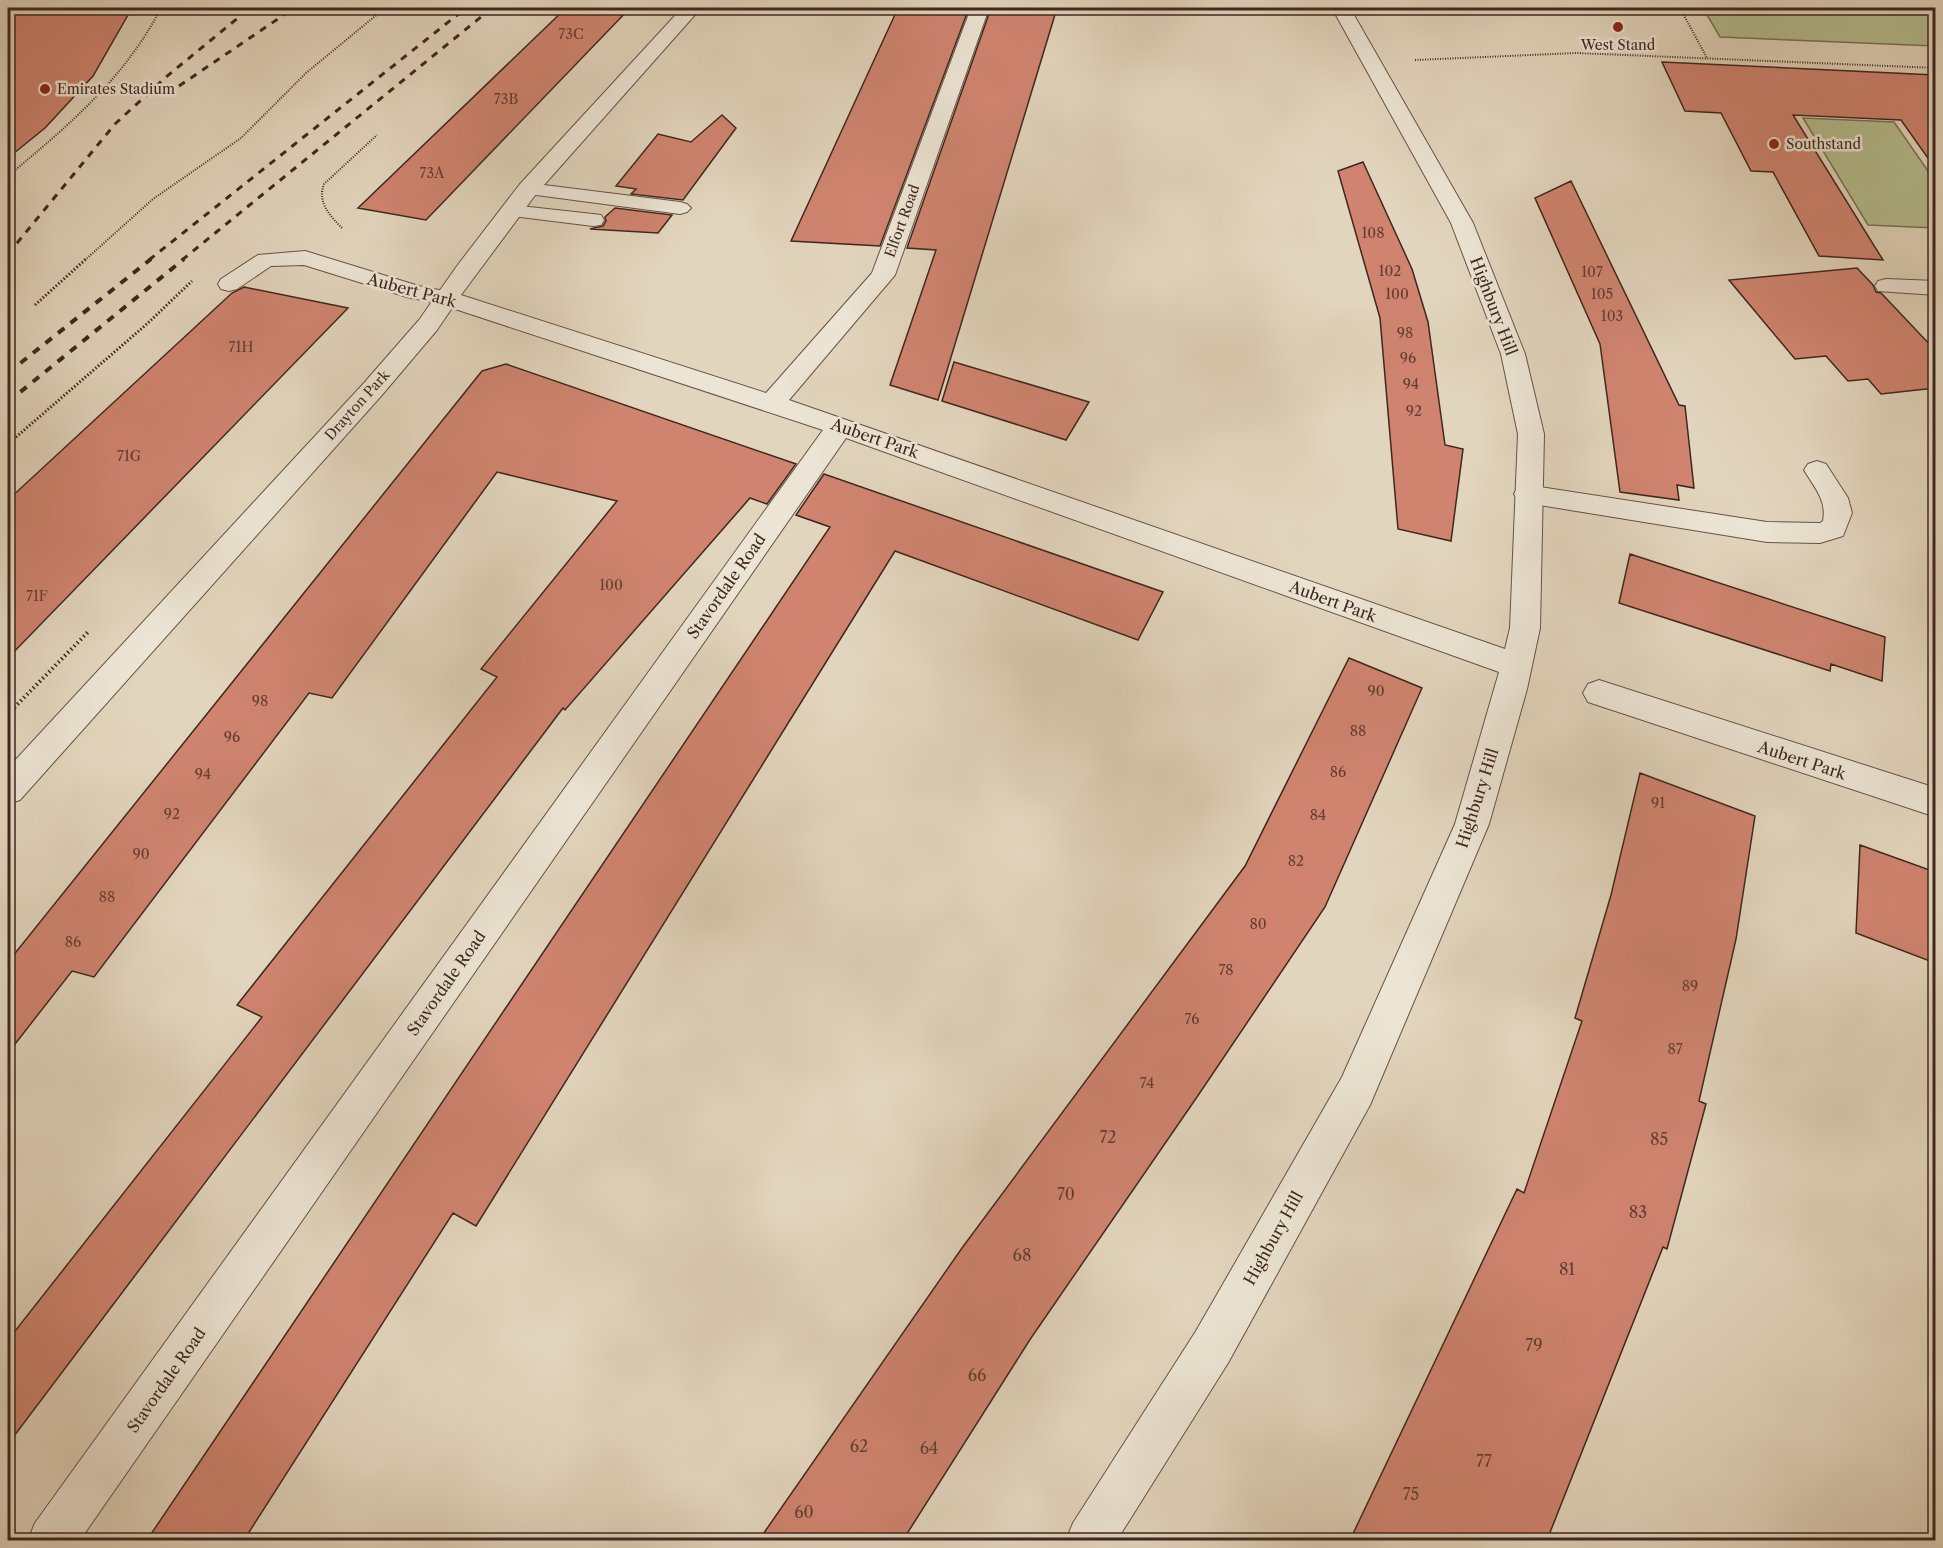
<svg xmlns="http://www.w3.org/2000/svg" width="1943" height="1548" viewBox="0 0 1943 1548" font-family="'Libre Caslon Text',serif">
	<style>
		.green { fill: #b5bd8f; stroke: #7a7256; stroke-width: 1.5 }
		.building { fill: #d08470; stroke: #3f271e; stroke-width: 1.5 }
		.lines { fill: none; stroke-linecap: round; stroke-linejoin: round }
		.lane-casing { stroke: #685246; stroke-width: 2 }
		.street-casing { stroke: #685246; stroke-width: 2 }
		.path-far2 { stroke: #3f271e; stroke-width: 2; stroke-dasharray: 1 1.5; stroke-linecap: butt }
		.path-far1 { stroke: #3f271e; stroke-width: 3; stroke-dasharray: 1.5 2; stroke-linecap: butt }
		.path { stroke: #3f271e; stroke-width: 4; stroke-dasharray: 1.5 3; stroke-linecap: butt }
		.lane { fill: #ece4d4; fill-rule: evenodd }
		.street { fill: #ece4d4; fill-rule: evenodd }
		.rail-far1 { stroke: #3f271e; stroke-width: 3; stroke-dasharray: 7 7; stroke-linecap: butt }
		.rail { stroke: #3f271e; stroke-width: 4; stroke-dasharray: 8 8; stroke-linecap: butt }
		.poi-dot { fill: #8f2418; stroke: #ece4d4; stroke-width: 2 }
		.labels { text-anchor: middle; stroke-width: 5; stroke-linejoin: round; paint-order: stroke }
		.number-label { font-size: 14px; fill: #633e32 }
		.far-poi-label { font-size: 14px; fill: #3f271e; stroke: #ece4d4; text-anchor: start }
		.far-street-label { font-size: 14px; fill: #3f271e; stroke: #ece4d4 }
		.street-label { font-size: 16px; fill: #3f271e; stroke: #ece4d4 }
		.near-number-label { font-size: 16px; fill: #633e32 }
	</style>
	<rect width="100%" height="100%" fill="#e2d5bd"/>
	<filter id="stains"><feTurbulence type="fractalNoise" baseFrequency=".00333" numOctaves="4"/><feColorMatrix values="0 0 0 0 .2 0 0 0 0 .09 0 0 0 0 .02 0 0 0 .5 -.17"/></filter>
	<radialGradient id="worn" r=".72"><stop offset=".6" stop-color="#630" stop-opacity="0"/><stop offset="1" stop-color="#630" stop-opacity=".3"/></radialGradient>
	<path class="green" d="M 1703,8 L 1935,8 L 1935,46 L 1720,37 Z
		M 1803,118 L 1894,122 L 1935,181 L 1935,228 L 1868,225 Z"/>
	<path class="building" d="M 8,8 L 132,8 L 93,76 L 45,128 L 8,158 Z
		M 566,8 L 630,8 L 426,220 L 358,208 Z
		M 898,8 L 969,8 L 880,246 L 791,241 Z
		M 991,8 L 1057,8 L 938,400 L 890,385 L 936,250 L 907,248 Z
		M 1662,62 L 1935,75 L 1935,168 L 1901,120 L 1793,115 L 1883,260 L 1819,256 L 1773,172 L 1751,171 L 1721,113 L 1685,111 Z
		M 722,115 L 736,128 L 683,200 L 631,194 L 636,189 L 616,186 L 658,134 L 691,142 Z
		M 1363,162 L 1412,269 L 1428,322 L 1445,445 L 1463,449 L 1451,541 L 1398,529 L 1380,318 L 1338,171 Z
		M 1571,181 L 1679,405 L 1685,406 L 1694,488 L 1677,485 L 1679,500 L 1620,492 L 1600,344 L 1535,198 Z
		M 615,208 L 672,215 L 658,233 L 590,229 L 603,226 L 606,221 L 605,217 Z
		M 1857,268 L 1873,285 L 1876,292 L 1881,293 L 1935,350 L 1935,388 L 1881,394 L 1868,379 L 1848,381 L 1826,356 L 1795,359 L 1729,280 Z
		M 244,287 L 348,308 L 8,658 L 8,500 L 232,293 Z
		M 954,362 L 1089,402 L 1066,440 L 942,401 Z
		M 506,364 L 796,464 L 767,504 L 750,498 L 565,710 L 563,708 L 8,1444 L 8,1340 L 262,1017 L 237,1005 L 497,677 L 481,669 L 617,501 L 497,472 L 332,698 L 309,693 L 94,977 L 72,971 L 8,1053 L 8,962 L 482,371 Z
		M 824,474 L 1163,592 L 1138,640 L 895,551 L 476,1226 L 453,1213 L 244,1540 L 147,1540 L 830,527 L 796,515 Z
		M 1630,554 L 1885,637 L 1882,681 L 1831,664 L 1830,671 L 1619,603 Z
		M 1349,658 L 1422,688 L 1325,907 L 1197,1097 L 1031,1338 L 903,1540 L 759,1540 L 962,1248 L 1245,866 Z
		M 1640,773 L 1755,816 L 1736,939 L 1699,1101 L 1706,1104 L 1667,1249 L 1663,1247 L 1547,1540 L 1350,1540 L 1517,1189 L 1524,1193 L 1582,1021 L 1575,1018 L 1611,895 Z
		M 1860,845 L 1935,872 L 1935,963 L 1856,933 Z"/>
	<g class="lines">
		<defs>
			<path id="lane" d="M 528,183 L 680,202 L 687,204 L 691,208 L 687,212 L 680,214 L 521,193 L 518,189 L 521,185 Z
				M 511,205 L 593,214 L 601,215 L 604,220 L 601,225 L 593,226 L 504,215 L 500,211 L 504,207 Z
				M 305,251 L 419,286 L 454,293 L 457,298 L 454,303 L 446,305 L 407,297 L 304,265 L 271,266 L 237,289 L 229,291 L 221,289 L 218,284 L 221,279 L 258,255 Z
				M 1886,279 L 1936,281 L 1936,295 L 1878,291 L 1875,286 L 1878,281 Z
				M 1817,461 L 1826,464 L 1848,498 L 1852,513 L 1843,536 L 1820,543 L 1767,542 L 1527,503 L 1518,501 L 1514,494 L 1518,487 L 1527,485 L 1767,522 L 1820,523 L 1823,521 C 1827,500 1814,487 1804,470 L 1808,464 Z"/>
			<path id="street" d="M 682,8 L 701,8 L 536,194 L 461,295 L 766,393 L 872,273 L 971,8 L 989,8 L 895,275 L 789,400 L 1505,649 L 1510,628 L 1518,434 L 1501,354 L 1451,223 L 1332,8 L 1350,8 L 1473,223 L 1525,354 L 1544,434 L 1540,628 L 1527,689 L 1489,824 L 1370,1105 L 1228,1363 L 1117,1540 L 1066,1540 L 1073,1523 L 1196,1331 L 1342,1077 L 1455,824 L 1499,672 L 846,438 L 80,1540 L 28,1540 L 35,1523 L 823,430 L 452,308 L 437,330 L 382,395 L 20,800 L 8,804 L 8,768 L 364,383 L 419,320 L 457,266 L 520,184 Z
				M 1599,680 L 1936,788 L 1936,817 L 1588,702 L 1583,693 L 1588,684 Z"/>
		</defs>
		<use href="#lane" class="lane-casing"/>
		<use href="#street" class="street-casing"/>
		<path class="path-far2" d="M 1680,8 L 1707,58
			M 1415,60 L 1577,53 L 1936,68
			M 8,176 C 67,127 125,78 161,8
			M 342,228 C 330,216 317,202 324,184 L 377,135
			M 85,260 L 153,199 L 241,138 L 306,73 L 385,8"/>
		<path class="path-far1" d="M 35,305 L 86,259
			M 8,444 L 148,323 L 192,281"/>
		<path class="path" d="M 8,714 L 89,631"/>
		<use href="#lane" class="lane"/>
		<use href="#street" class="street"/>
		<path class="rail-far1" d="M 179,86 L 294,8
			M 8,254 L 115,124 L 166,77 L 250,8
			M 149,260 L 466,8
			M 182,260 L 492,8"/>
		<path class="rail" d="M 8,373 L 151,259
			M 8,402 L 184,259"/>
	</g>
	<g class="poi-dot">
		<circle cx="1618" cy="27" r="6"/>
		<circle cx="45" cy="89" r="6"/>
		<circle cx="1774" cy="144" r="6"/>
	</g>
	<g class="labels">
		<g class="number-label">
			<text x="571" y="39">73C</text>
			<text x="506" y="104">73B</text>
			<text x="432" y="178">73A</text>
			<text x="1373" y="238">108</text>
			<text x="1390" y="276">102</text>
			<text x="1592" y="277">107</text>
			<text x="1397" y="299">100</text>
			<text x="1602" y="299">105</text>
			<text x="1612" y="321">103</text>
			<text x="1405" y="338">98</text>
			<text x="241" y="352">71H</text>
			<text x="1408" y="363">96</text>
			<text x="1411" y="389">94</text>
			<text x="1414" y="416">92</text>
			<text x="129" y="461">71G</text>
			<text x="611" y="590">100</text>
			<text x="37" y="601">71F</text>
			<text x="1376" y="696">90</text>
			<text x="260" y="706">98</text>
			<text x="1358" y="736">88</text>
			<text x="232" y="742">96</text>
			<text x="1338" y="777">86</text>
			<text x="203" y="779">94</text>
			<text x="1658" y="808">91</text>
			<text x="172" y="819">92</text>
			<text x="1318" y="820">84</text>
			<text x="141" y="859">90</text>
			<text x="1296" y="866">82</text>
			<text x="107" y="902">88</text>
			<text x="1258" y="929">80</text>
			<text x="73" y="947">86</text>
			<text x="1226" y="975">78</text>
			<text x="1690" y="991">89</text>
			<text x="1192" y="1024">76</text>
			<text x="1675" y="1054">87</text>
			<text x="1147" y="1088">74</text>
		</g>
		<g class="far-poi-label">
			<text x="1618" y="50" text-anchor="middle">West Stand</text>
			<text x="57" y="94">Emirates Stadium</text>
			<text x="1786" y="149">Southstand</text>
		</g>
		<g class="far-street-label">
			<text transform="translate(902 221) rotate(-70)" y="5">Elfort Road</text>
			<text transform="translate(357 405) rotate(-48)" y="5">Drayton Park</text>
		</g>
		<g class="street-label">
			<text transform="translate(412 290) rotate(15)" y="6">Aubert Park</text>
			<text transform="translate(1494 306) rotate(69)" y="6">Highbury Hill</text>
			<text transform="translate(875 438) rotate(19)" y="6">Aubert Park</text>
			<text transform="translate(726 586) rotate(-55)" y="6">Stavordale Road</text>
			<text transform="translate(1333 601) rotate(20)" y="6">Aubert Park</text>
			<text transform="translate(1802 760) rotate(18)" y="6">Aubert Park</text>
			<text transform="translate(1477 798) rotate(-72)" y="6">Highbury Hill</text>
			<text transform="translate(446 983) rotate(-55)" y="6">Stavordale Road</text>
			<text transform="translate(1273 1238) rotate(-61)" y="6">Highbury Hill</text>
			<text transform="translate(166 1380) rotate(-55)" y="6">Stavordale Road</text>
		</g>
		<g class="near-number-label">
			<text x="1108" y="1143">72</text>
			<text x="1659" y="1145">85</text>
			<text x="1066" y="1200">70</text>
			<text x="1638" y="1218">83</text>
			<text x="1022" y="1261">68</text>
			<text x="1567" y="1275">81</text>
			<text x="1534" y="1351">79</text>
			<text x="977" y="1381">66</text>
			<text x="859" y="1452">62</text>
			<text x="929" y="1454">64</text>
			<text x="1484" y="1467">77</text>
			<text x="1411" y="1500">75</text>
			<text x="804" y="1518">60</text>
		</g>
	</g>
	<rect width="1943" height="1548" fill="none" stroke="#e2d5bd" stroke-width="30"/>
	<rect x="9" y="9" width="1925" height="1530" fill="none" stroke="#3f271e" stroke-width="3"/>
	<rect x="15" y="15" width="1913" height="1518" fill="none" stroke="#3f271e" stroke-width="1.5"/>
	<rect width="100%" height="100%" filter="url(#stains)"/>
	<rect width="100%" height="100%" fill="url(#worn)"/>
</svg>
